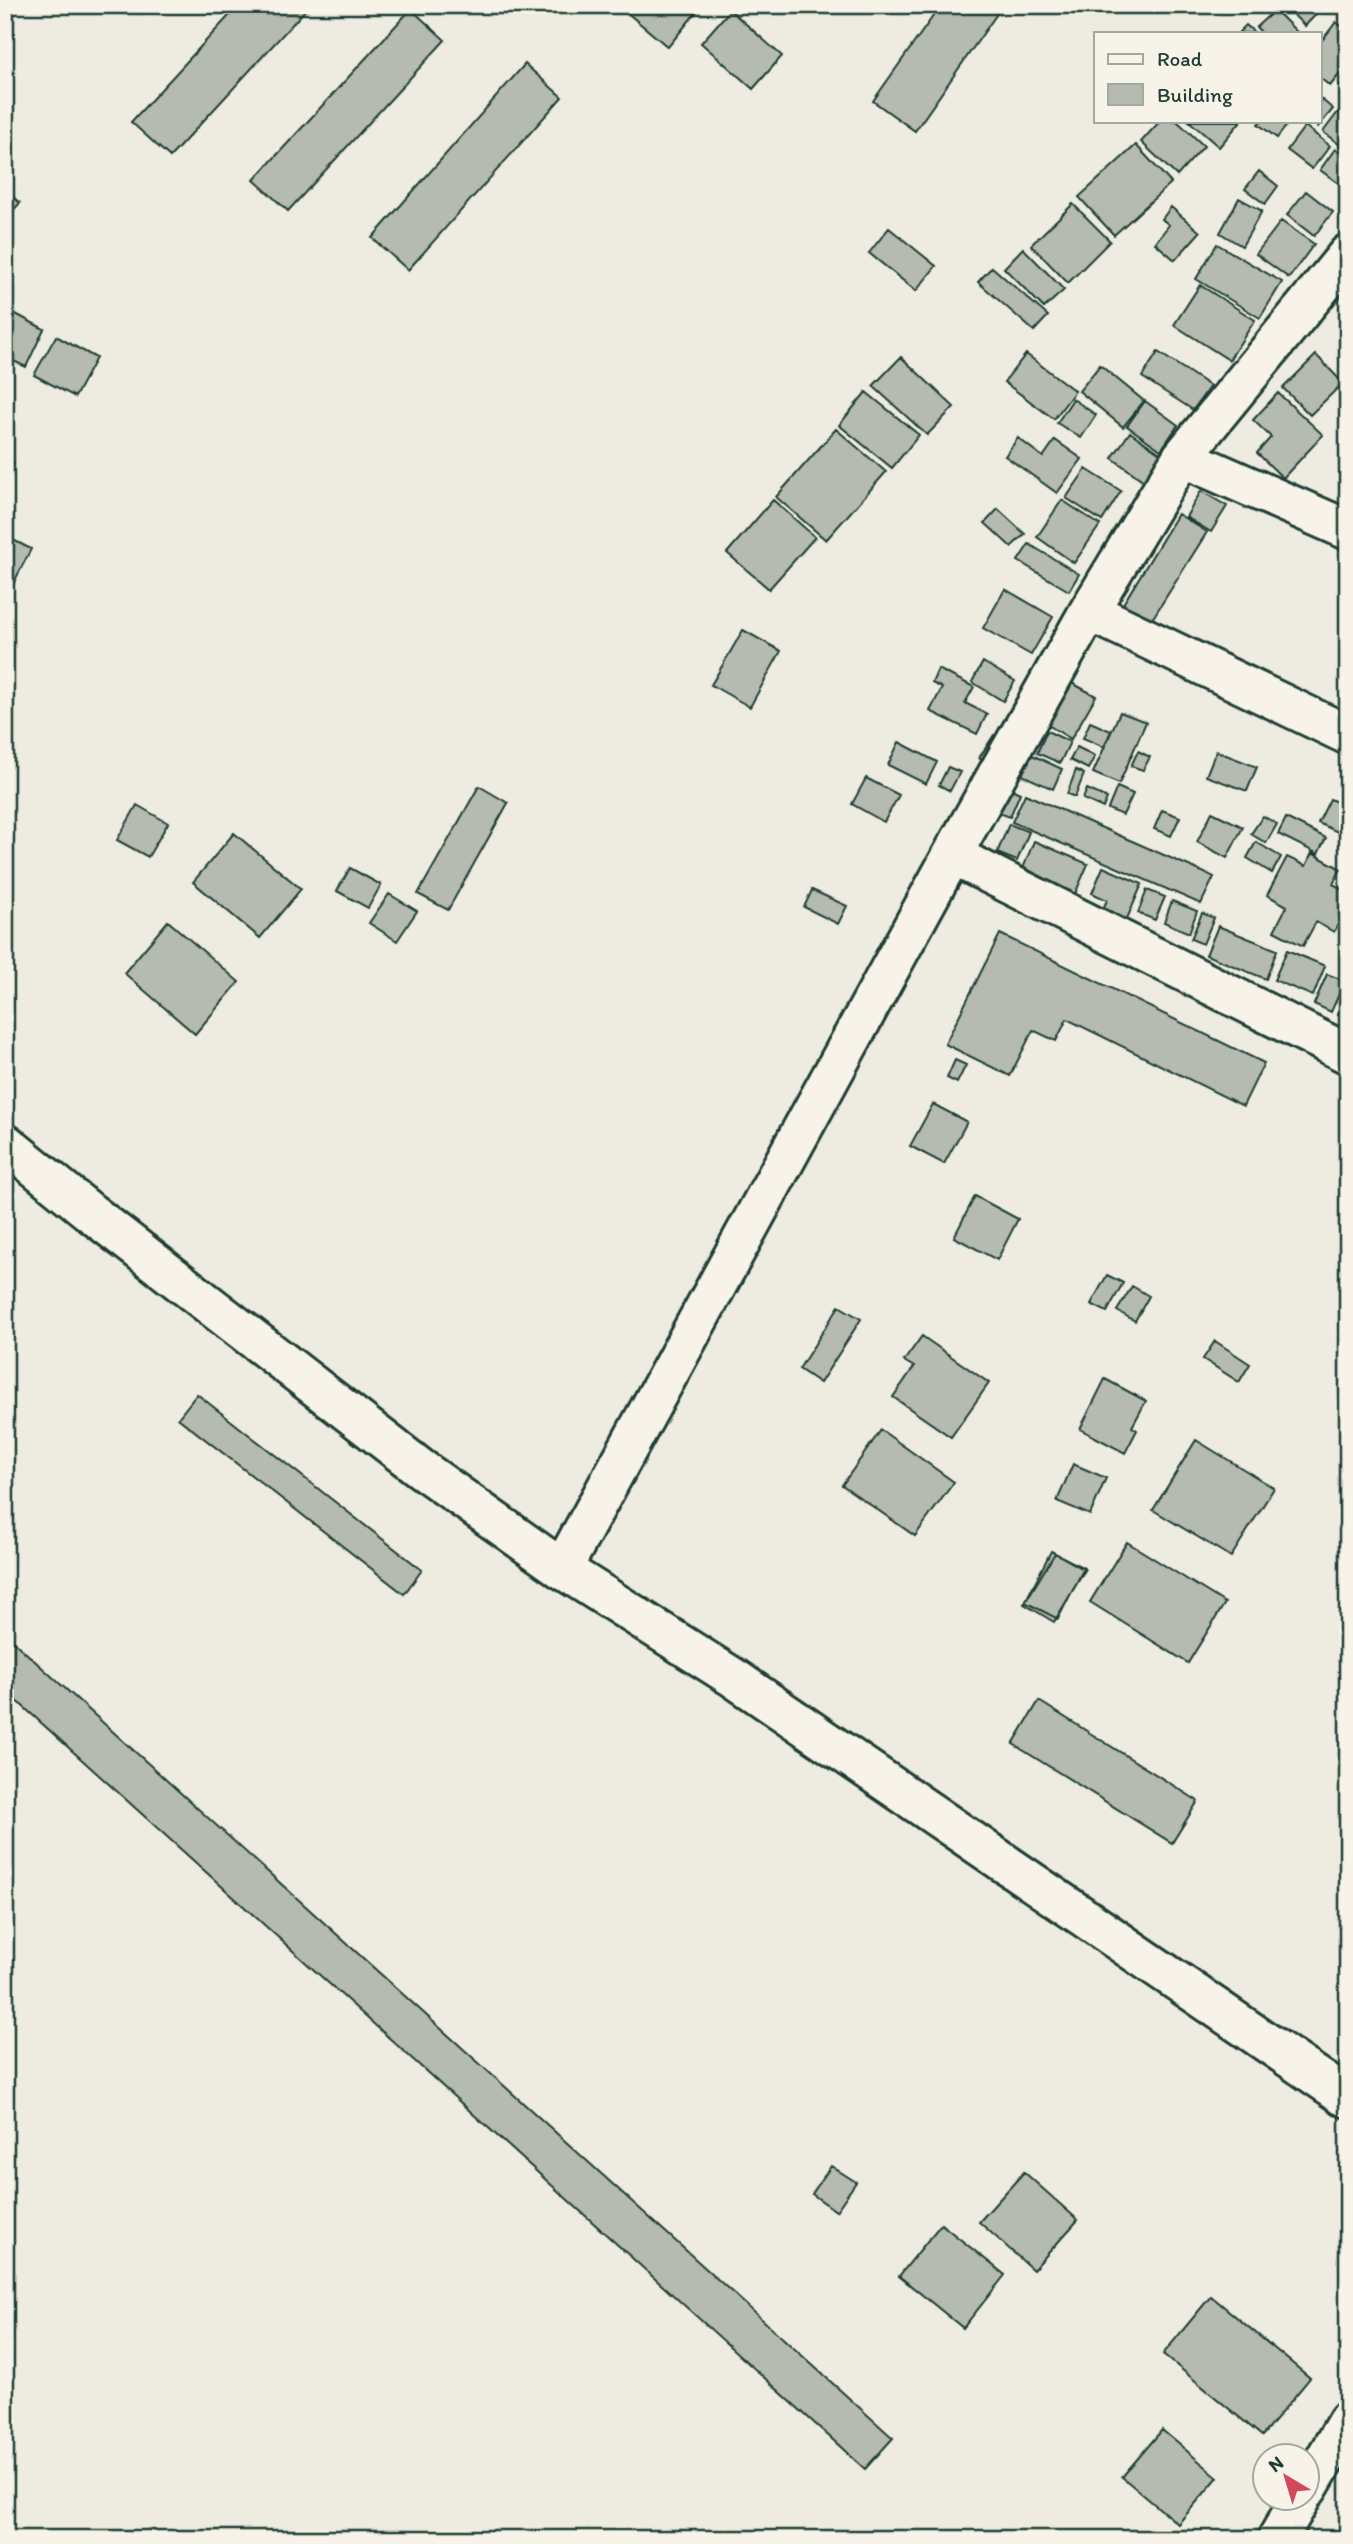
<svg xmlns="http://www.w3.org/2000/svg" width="1353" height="2544" viewBox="0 0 1353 2544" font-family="Itim,sans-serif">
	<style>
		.building { fill: #b5bbb0; stroke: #1f3d34; stroke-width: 2 }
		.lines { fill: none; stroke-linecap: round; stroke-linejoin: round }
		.minor-casing { stroke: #1f3d34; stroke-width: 44 }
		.trunk-casing { stroke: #1f3d34; stroke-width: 44 }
		.minor { stroke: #f7f3e8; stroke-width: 38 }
		.trunk { stroke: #f7f3e8; stroke-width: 38 }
	</style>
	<rect width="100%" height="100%" fill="#eeece1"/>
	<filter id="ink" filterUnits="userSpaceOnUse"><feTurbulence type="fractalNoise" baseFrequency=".0143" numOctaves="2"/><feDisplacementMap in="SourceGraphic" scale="14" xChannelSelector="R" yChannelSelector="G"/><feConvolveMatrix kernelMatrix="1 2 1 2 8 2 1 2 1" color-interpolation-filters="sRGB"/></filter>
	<g filter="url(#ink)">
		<path class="building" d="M 239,5 L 310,5 L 170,157 L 131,122 Z
			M 618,5 L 702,5 L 668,47 Z
			M 941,5 L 1003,5 L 915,131 L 873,101 Z
			M 1283,5 L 1325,5 L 1305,26 Z
			M 411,9 L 445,40 L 288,211 L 254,180 Z
			M 730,10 L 782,56 L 753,89 L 701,43 Z
			M 1275,10 L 1298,33 L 1262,33 L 1256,27 Z
			M 1336,22 L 1348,31 L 1348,64 L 1330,86 L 1320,78 L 1320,43 Z
			M 1246,25 L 1255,33 L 1238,33 Z
			M 525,64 L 562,97 L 408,270 L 372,238 Z
			M 1348,74 L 1348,92 L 1339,86 Z
			M 1320,98 L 1333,109 L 1318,127 L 1310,121 L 1320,121 Z
			M 1338,112 L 1348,119 L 1348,151 L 1323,132 Z
			M 1160,121 L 1177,121 L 1204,146 L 1177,176 L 1141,142 Z
			M 1189,121 L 1241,121 L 1219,147 Z
			M 1261,121 L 1290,121 L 1277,138 L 1258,124 Z
			M 1305,126 L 1330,146 L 1312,169 L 1287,150 Z
			M 1136,145 L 1171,183 L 1114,235 L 1079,197 Z
			M 1335,149 L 1348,159 L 1348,190 L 1320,170 Z
			M 1259,171 L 1278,186 L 1265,204 L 1245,189 Z
			M 5,190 L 20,203 L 5,219 Z
			M 1306,191 L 1333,212 L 1314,236 L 1287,215 Z
			M 1239,198 L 1262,211 L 1242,246 L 1220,233 Z
			M 1073,204 L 1110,241 L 1068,283 L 1031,245 Z
			M 1171,207 L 1200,232 L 1175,260 L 1155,243 L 1169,225 L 1162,219 Z
			M 1281,221 L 1314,244 L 1289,278 L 1256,254 Z
			M 889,228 L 936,266 L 916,291 L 869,253 Z
			M 1217,244 L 1282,282 L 1260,318 L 1196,279 Z
			M 1023,248 L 1064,290 L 1044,308 L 1004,268 Z
			M 992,267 L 1048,316 L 1034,331 L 978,282 Z
			M 1200,285 L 1255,320 L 1229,360 L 1174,325 Z
			M 12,312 L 44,329 L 26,367 L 5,357 L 5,325 Z
			M 56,336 L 96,358 L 75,397 L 34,375 Z
			M 1158,352 L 1210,386 L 1193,410 L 1142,377 Z
			M 1026,354 L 1075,391 L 1054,419 L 1004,382 Z
			M 1316,355 L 1343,383 L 1310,415 L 1283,388 Z
			M 901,357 L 954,407 L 927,435 L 873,386 Z
			M 1100,365 L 1144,401 L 1123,427 L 1079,391 Z
			M 866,392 L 919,435 L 892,468 L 839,425 Z
			M 1278,393 L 1323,435 L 1283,478 L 1257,453 L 1271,437 L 1253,420 Z
			M 1073,399 L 1096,415 L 1081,438 L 1057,423 Z
			M 1145,401 L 1178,425 L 1161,450 L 1127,426 Z
			M 836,429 L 886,472 L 826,540 L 776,497 Z
			M 1130,432 L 1163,455 L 1144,481 L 1112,458 Z
			M 1018,438 L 1043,457 L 1055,440 L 1082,459 L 1057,493 L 1005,456 Z
			M 5,458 L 14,463 L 5,477 Z
			M 1086,469 L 1121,491 L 1102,521 L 1066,498 Z
			M 1201,491 L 1227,506 L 1211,532 L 1186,517 Z
			M 773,500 L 815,537 L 769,589 L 727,553 Z
			M 1062,500 L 1100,525 L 1074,563 L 1037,537 Z
			M 998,509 L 1025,534 L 1011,547 L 985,523 Z
			M 1178,514 L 1207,532 L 1151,621 L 1123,604 Z
			M 5,536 L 31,549 L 10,590 L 5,588 Z
			M 1029,544 L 1079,574 L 1069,591 L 1018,561 Z
			M 1005,589 L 1053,617 L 1031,655 L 983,628 Z
			M 743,630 L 781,651 L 750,707 L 711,685 Z
			M 983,662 L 1015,681 L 1003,701 L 972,682 Z
			M 938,669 L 974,687 L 965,703 L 987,714 L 977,734 L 930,711 L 942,688 L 932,683 Z
			M 1072,683 L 1096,696 L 1071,739 L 1048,725 Z
			M 1120,712 L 1146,722 L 1119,784 L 1093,773 Z
			M 1090,722 L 1111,731 L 1104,747 L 1083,738 Z
			M 1047,731 L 1070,742 L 1060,763 L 1037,753 Z
			M 994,735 L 1003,741 L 988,764 L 979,758 Z
			M 899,742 L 937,762 L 926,784 L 888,765 Z
			M 1077,747 L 1095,756 L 1088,769 L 1070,760 Z
			M 1138,751 L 1150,757 L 1143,770 L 1131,766 Z
			M 1216,751 L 1257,767 L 1247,791 L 1206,776 Z
			M 1032,755 L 1062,769 L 1053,789 L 1022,775 Z
			M 948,767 L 960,772 L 950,791 L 939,785 Z
			M 1076,770 L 1084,774 L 1075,797 L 1067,794 Z
			M 866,778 L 899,795 L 884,822 L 852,804 Z
			M 479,786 L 508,803 L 448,910 L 418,894 Z
			M 1005,786 L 1020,793 L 1010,817 L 994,811 Z
			M 1117,787 L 1133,794 L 1123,815 L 1108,809 Z
			M 1087,789 L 1107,798 L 1103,808 L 1083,799 Z
			M 1025,794 L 1214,877 L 1201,904 L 1012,822 Z
			M 1330,799 L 1348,807 L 1348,816 L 1340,833 L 1318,823 Z
			M 137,805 L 168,823 L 148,857 L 117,840 Z
			M 1162,810 L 1180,817 L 1171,836 L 1154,829 Z
			M 1212,812 L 1243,827 L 1227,858 L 1197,842 Z
			M 1263,816 L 1277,824 L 1266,843 L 1251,834 Z
			M 1286,818 L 1326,838 L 1318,854 L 1278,834 Z
			M 1009,824 L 1029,832 L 1017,861 L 997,853 Z
			M 234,833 L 301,889 L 260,938 L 193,882 Z
			M 1034,841 L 1088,864 L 1075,894 L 1022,871 Z
			M 1256,842 L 1281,857 L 1272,873 L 1247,858 Z
			M 1312,853 L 1341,869 L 1333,884 L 1348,892 L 1348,905 L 1334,932 L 1316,922 L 1303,946 L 1274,931 L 1287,906 L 1267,895 L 1287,857 L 1306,866 Z
			M 1103,867 L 1142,884 L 1123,928 L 1099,918 L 1107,900 L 1092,893 Z
			M 350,868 L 381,885 L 368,908 L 337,891 Z
			M 812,890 L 847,906 L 838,924 L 804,907 Z
			M 1147,890 L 1165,897 L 1155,920 L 1138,913 Z
			M 389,894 L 417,911 L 397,941 L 369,923 Z
			M 1172,901 L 1197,911 L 1189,933 L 1164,922 Z
			M 1202,913 L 1214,918 L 1203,944 L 1191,939 Z
			M 168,921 L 239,982 L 195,1034 L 124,973 Z
			M 1218,926 L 1277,950 L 1266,979 L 1206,955 Z
			M 1000,934 L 1264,1063 L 1243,1106 L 1067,1019 L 1056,1041 L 1033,1030 L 1010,1076 L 945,1044 Z
			M 1287,950 L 1325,966 L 1313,996 L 1274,980 Z
			M 1348,960 L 1348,978 L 1342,975 Z
			M 1327,974 L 1345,981 L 1331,1012 L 1314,1004 Z
			M 1346,997 L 1348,997 L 1348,1018 L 1338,1014 Z
			M 955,1060 L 966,1065 L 957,1083 L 947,1078 Z
			M 933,1104 L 967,1122 L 944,1164 L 910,1146 Z
			M 975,1196 L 1018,1219 L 997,1260 L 954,1237 Z
			M 1107,1275 L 1123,1283 L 1107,1312 L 1091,1304 Z
			M 1132,1286 L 1149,1296 L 1135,1321 L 1117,1311 Z
			M 839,1306 L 861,1319 L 820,1383 L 799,1369 Z
			M 922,1336 L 989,1383 L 951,1437 L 893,1397 L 914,1367 L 904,1361 Z
			M 1215,1341 L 1250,1364 L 1239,1382 L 1203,1359 Z
			M 1105,1379 L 1146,1401 L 1132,1427 L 1137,1430 L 1125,1453 L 1080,1429 Z
			M 197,1394 L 422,1570 L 404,1594 L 178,1418 Z
			M 881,1430 L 954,1482 L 915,1536 L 842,1485 Z
			M 1196,1440 L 1274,1488 L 1231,1557 L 1153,1510 Z
			M 1073,1464 L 1106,1478 L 1090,1515 L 1057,1501 Z
			M 1127,1542 L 1225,1603 L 1188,1663 L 1090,1602 Z
			M 1051,1551 L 1084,1568 L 1058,1619 L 1025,1602 Z
			M 1055,1553 L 1085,1570 L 1054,1622 L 1024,1604 Z
			M 5,1634 L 893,2438 L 865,2469 L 5,1690 Z
			M 1039,1701 L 1198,1801 L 1172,1843 L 1013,1744 Z
			M 831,2166 L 856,2182 L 836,2211 L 812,2194 Z
			M 1024,2172 L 1078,2220 L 1033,2270 L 979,2222 Z
			M 941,2224 L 1005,2275 L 963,2328 L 899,2276 Z
			M 1211,2296 L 1310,2378 L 1262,2436 L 1163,2354 Z
			M 1162,2430 L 1218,2477 L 1178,2524 L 1122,2477 Z"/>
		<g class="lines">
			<defs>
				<path id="minor" d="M 1182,457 L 1348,530
					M 1089,611 L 1348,735
					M 952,855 L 1348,1054
					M 562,1569 L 952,855 L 1089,611 L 1182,457 L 1348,254
					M 1308,2488 L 1348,2420
					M 1277,2539 L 1301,2498"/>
				<path id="trunk" d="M 5,1143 L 91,1213 L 420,1468 L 562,1569 L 734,1678 L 1348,2098"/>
			</defs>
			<use href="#minor" class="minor-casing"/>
			<use href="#trunk" class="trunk-casing"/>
			<use href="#minor" class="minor"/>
			<use href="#trunk" class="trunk"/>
		</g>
	</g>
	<rect width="1353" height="2544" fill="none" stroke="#f7f3e8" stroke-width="28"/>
	<rect x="14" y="14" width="1325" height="2516" fill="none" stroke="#1f3d34" stroke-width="2.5" filter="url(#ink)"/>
	<rect x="1094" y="32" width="228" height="91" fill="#f7f3e8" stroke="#a1aaa0" stroke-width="2"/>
	<rect x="1108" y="54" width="35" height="10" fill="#f7f3e8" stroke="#a1aaa0" stroke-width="2"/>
	<text x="1157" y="66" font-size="21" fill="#1f3d34">Road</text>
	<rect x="1108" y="84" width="35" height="21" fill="#b5bbb0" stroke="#a1aaa0" stroke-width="2"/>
	<text x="1157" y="102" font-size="21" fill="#1f3d34">Building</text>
	<g transform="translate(1286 2477) rotate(322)"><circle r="33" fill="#f7f3e8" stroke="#a1aaa0" stroke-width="2"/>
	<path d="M0-5L12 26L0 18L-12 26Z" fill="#d1495b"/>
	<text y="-10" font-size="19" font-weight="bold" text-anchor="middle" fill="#1f3d34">N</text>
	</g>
</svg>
